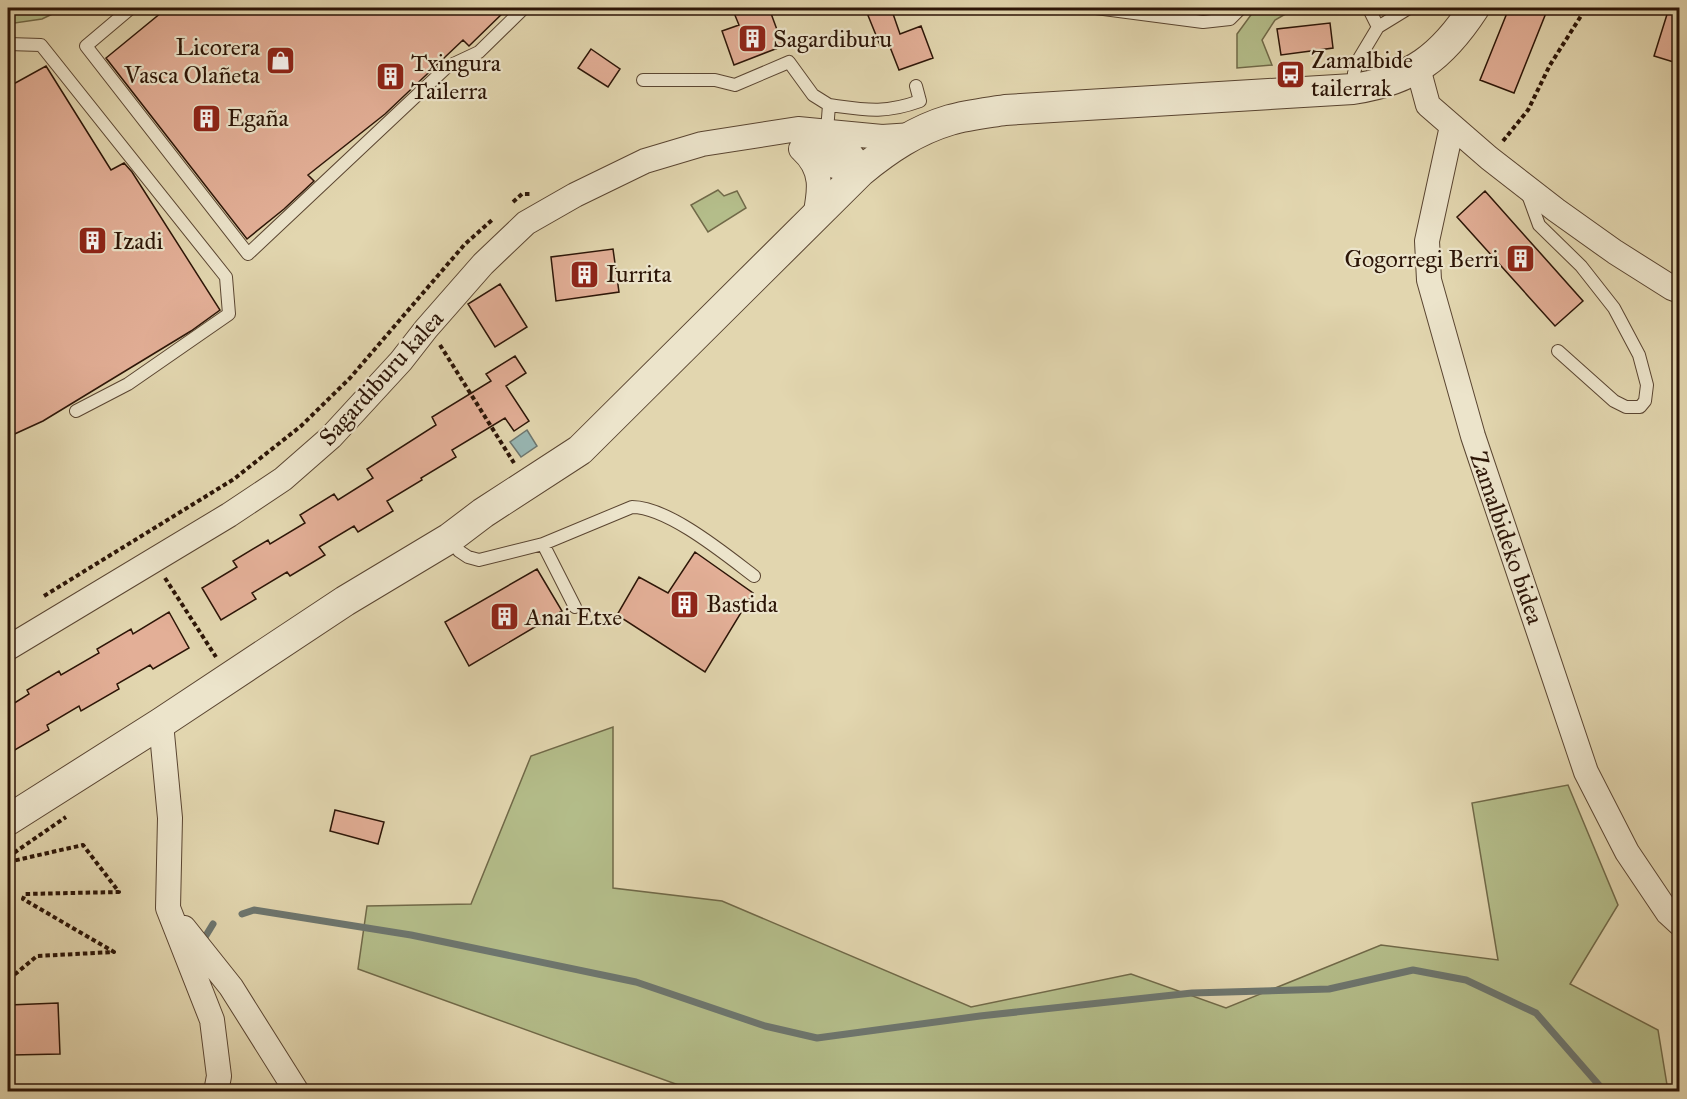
<svg xmlns="http://www.w3.org/2000/svg" width="1687" height="1099" viewBox="0 0 1687 1099" font-family="'IM FELL Great Primer',serif">
	<style>
		.green { fill: #b4bd8a; stroke: #706948; stroke-width: 1.5 }
		.water { fill: #98b7b4; stroke: #6d766f; stroke-width: 1.5 }
		.lines { fill: none; stroke-linecap: round; stroke-linejoin: round }
		.stream { stroke: #6d766f; stroke-width: 7 }
		.building { fill: #e3af97; stroke: #2c1507; stroke-width: 1.5 }
		.service-casing { stroke: #5a4531; stroke-width: 14 }
		.minor-casing { stroke: #5a4531; stroke-width: 26 }
		.tertiary-casing { stroke: #5a4531; stroke-width: 32 }
		.path { stroke: #2c1507; stroke-width: 4; stroke-dasharray: 4.5 3; stroke-linecap: butt }
		.service { stroke: #ece4cb; stroke-width: 12 }
		.minor { stroke: #ece4cb; stroke-width: 24 }
		.tertiary { stroke: #ece4cb; stroke-width: 30 }
		.labels { text-anchor: middle; stroke-width: 4.5; stroke-linejoin: round; paint-order: stroke }
		.poi-label { font-size: 24px; fill: #2c1507; stroke: #ece4cb; text-anchor: start }
		.street-label { font-size: 24px; fill: #2c1507; stroke: #ece4cb }
	</style>
	<rect width="100%" height="100%" fill="#e2d6af"/>
	<filter id="stains"><feTurbulence type="fractalNoise" baseFrequency=".00333" numOctaves="4"/><feColorMatrix values="0 0 0 0 .2 0 0 0 0 .09 0 0 0 0 .02 0 0 0 .5 -.17"/></filter>
	<radialGradient id="worn" r=".72"><stop offset=".6" stop-color="#630" stop-opacity="0"/><stop offset="1" stop-color="#630" stop-opacity=".3"/></radialGradient>
	<path class="green" d="M 8,8 L 65,8 L 42,19 L 8,24 Z
		M 1256,8 L 1296,8 L 1275,20 L 1262,40 L 1272,65 L 1237,68 L 1237,34 Z
		M 718,190 L 724,196 L 737,191 L 746,208 L 708,232 L 691,205 Z
		M 613,727 L 613,888 L 722,901 L 971,1007 L 1131,974 L 1226,1008 L 1381,945 L 1498,960 L 1472,803 L 1568,785 L 1618,905 L 1570,984 L 1658,1030 L 1668,1091 L 695,1091 L 358,969 L 367,906 L 471,904 L 531,756 Z"/>
	<path class="water" d="M 527,430 L 537,446 L 521,457 L 510,442 Z"/>
	<g class="lines">
		<path class="stream" d="M 242,914 L 254,910 L 411,935 L 636,982 L 765,1026 L 817,1038 L 980,1016 L 1192,993 L 1329,989 L 1413,970 L 1466,980 L 1536,1013 L 1605,1092
			M 202,942 L 213,924"/>
	</g>
	<path class="building" d="M 167,8 L 508,8 L 469,46 L 463,40 L 385,114 L 308,175 L 314,181 L 284,209 L 247,239 L 106,58 Z
		M 732,8 L 769,8 L 783,46 L 734,65 L 722,31 L 739,25 Z
		M 865,8 L 891,8 L 900,34 L 921,26 L 933,58 L 899,70 L 888,42 L 880,45 Z
		M 1509,8 L 1548,8 L 1514,93 L 1480,80 Z
		M 1669,8 L 1680,8 L 1680,64 L 1654,56 Z
		M 1330,23 L 1333,48 L 1281,55 L 1277,29 Z
		M 591,49 L 620,69 L 608,87 L 578,68 Z
		M 46,66 L 111,170 L 124,163 L 132,172 L 220,310 L 191,331 L 43,421 L 8,437 L 8,87 Z
		M 1485,191 L 1583,301 L 1555,326 L 1457,217 Z
		M 613,249 L 619,292 L 556,301 L 551,257 Z
		M 500,284 L 527,327 L 495,347 L 468,304 Z
		M 515,356 L 526,373 L 506,386 L 529,421 L 514,431 L 505,418 L 452,450 L 456,457 L 421,478 L 422,480 L 387,501 L 393,511 L 358,532 L 354,526 L 319,547 L 325,555 L 290,576 L 287,572 L 252,593 L 256,599 L 221,620 L 202,588 L 237,567 L 233,561 L 268,540 L 270,544 L 305,523 L 300,515 L 334,494 L 338,500 L 373,478 L 367,469 L 436,425 L 432,417 L 491,381 L 486,374 Z
		M 695,552 L 753,593 L 705,672 L 617,615 L 639,577 L 668,593 Z
		M 537,569 L 562,611 L 469,666 L 445,622 Z
		M 169,612 L 189,648 L 153,669 L 150,665 L 117,684 L 119,689 L 81,711 L 79,706 L 47,725 L 49,730 L 8,754 L 8,707 L 29,694 L 27,690 L 59,671 L 61,675 L 99,653 L 97,649 L 131,629 L 133,634 Z
		M 335,810 L 384,822 L 378,844 L 330,831 Z
		M 58,1003 L 60,1054 L 11,1055 L 9,1005 Z"/>
	<g class="lines">
		<defs>
			<path id="service" d="M 131,8 L 86,46 L 248,254 L 447,67 L 479,52 L 524,8
				M 1096,8 L 1203,22 L 1230,19 L 1241,8
				M 1370,8 L 1370,11 L 1378,27
				M 8,44 L 41,45 L 226,277 L 229,314 L 128,384 L 76,411
				M 643,80 L 715,80 L 735,85 L 789,62 L 813,95 L 829,105
				M 1353,88 L 1354,73 L 1357,62 L 1378,27 L 1409,8
				M 827,131 L 829,105 C 866,110 884,114 920,101 L 916,86
				M 1527,192 L 1539,225 L 1581,266 L 1614,308 L 1639,355 L 1647,385 L 1645,401 L 1640,407 L 1626,407 L 1614,401 L 1558,351
				M 450,539 L 459,551 L 468,557 L 479,560 L 543,544 L 632,507 C 668,507 725,554 754,576
				M 543,544 L 575,607"/>
			<path id="minor" d="M 1418,68 L 1428,105 L 1489,158 L 1556,210 L 1615,252 L 1672,288 L 1680,291
				M 1452,126 L 1427,241 L 1429,280 L 1473,436 L 1586,772 L 1627,852 L 1668,913 L 1680,924
				M 801,149 C 820,161 838,170 861,171 C 852,151 840,141 819,133
				M 802,150 C 824,170 820,191 815,217
				M 8,648 L 229,515 L 283,479 L 331,437 L 401,361 L 426,329 L 483,264 L 526,223 L 575,195 L 645,161 L 702,144 L 798,129 L 882,137 L 913,135
				M 161,723 L 170,818 L 168,908 L 212,1020 L 219,1076 L 216,1092
				M 184,928 L 231,987 L 297,1092"/>
			<path id="tertiary" d="M 8,820 L 161,723 L 345,601 L 450,538 L 483,513 L 580,450 L 861,171 C 888,149 916,130 950,120 C 967,115 986,113 1005,110 L 1353,89 C 1412,80 1442,57 1474,8"/>
		</defs>
		<use href="#service" class="service-casing"/>
		<use href="#minor" class="minor-casing"/>
		<use href="#tertiary" class="tertiary-casing"/>
		<path class="path" d="M 1503,141 L 1528,110 L 1550,65 L 1586,8
			M 513,202 L 522,194 L 530,194
			M 440,345 L 514,463
			M 165,578 L 216,657
			M 44,596 L 234,479 L 301,426 L 350,378 L 465,244 L 492,220
			M 8,857 L 66,817
			M 8,862 L 83,845 L 119,892 L 25,894 L 23,899 L 114,952 L 37,956 L 8,980"/>
		<use href="#service" class="service"/>
		<use href="#minor" class="minor"/>
		<use href="#tertiary" class="tertiary"/>
	</g>
	<defs>
		<symbol id="building-square" viewBox="-11 -11 22 22"><rect x="-9" y="-9" width="18" height="18" rx="4" fill="#8f2418" stroke="#ece4cb"/><path d="M-4-6H4V6H1V3H-1V6H-4ZM-2.5-4.3h1.7v1.8h-1.7ZM.8-4.3h1.7v1.8H.8ZM-2.5-1h1.7V.8h-1.7ZM.8-1h1.7V.8H.8Z" fill="#fff"/></symbol>
		<symbol id="shop-square" viewBox="-11 -11 22 22"><rect x="-9" y="-9" width="18" height="18" rx="4" fill="#8f2418" stroke="#ece4cb"/><path d="M-5-2.5h2.3a2.7 3.5 0 0 1 5.4 0H5L5.5 6h-11ZM-1.5-2.5h3a1.5 2.3 0 0 0-3 0Z" fill="#fff"/></symbol>
		<symbol id="bus-square" viewBox="-11 -11 22 22"><rect x="-9" y="-9" width="18" height="18" rx="4" fill="#8f2418" stroke="#ece4cb"/><path d="M-5-6H5V4H4V6H2V4H-2V6H-4V4H-5ZM-3.5-4V0h7V-4ZM-3.5 1.2v1.5H-2V1.2ZM2 1.2v1.5H3.5V1.2Z" fill="#fff"/></symbol>
	</defs>
	<g fill-rule="evenodd">
		<use href="#building-square" x="736" y="22" width="33" height="33"/>
		<use href="#shop-square" x="264" y="44" width="33" height="33"/>
		<use href="#bus-square" x="1274" y="58" width="33" height="33"/>
		<use href="#building-square" x="374" y="60" width="33" height="33"/>
		<use href="#building-square" x="190" y="102" width="33" height="33"/>
		<use href="#building-square" x="76" y="224" width="33" height="33"/>
		<use href="#building-square" x="1504" y="242" width="33" height="33"/>
		<use href="#building-square" x="568" y="258" width="33" height="33"/>
		<use href="#building-square" x="668" y="588" width="33" height="33"/>
		<use href="#building-square" x="488" y="600" width="33" height="33"/>
	</g>
	<g class="labels">
		<g class="poi-label">
			<text x="773" y="47">Sagardiburu</text>
			<text x="260" y="55" text-anchor="end">Licorera<tspan x="260" dy="28">Vasca Olañeta</tspan></text>
			<text x="1311" y="68">Zamalbide<tspan x="1311" dy="28">tailerrak</tspan></text>
			<text x="411" y="71">Txingura<tspan x="411" dy="28">Tailerra</tspan></text>
			<text x="227" y="126">Egaña</text>
			<text x="113" y="249">Izadi</text>
			<text x="1499" y="267" text-anchor="end">Gogorregi Berri</text>
			<text x="606" y="282">Iurrita</text>
			<text x="706" y="612">Bastida</text>
			<text x="525" y="625">Anai Etxe</text>
		</g>
		<g class="street-label">
			<text transform="translate(381 378) rotate(-48)" y="8">Sagardiburu kalea</text>
			<text transform="translate(1507 538) rotate(71)" y="8">Zamalbideko bidea</text>
		</g>
	</g>
	<rect width="1687" height="1099" fill="none" stroke="#e2d6af" stroke-width="30"/>
	<rect x="9" y="9" width="1669" height="1081" fill="none" stroke="#2c1507" stroke-width="3"/>
	<rect x="15" y="15" width="1657" height="1069" fill="none" stroke="#2c1507" stroke-width="1.5"/>
	<rect width="100%" height="100%" filter="url(#stains)"/>
	<rect width="100%" height="100%" fill="url(#worn)"/>
</svg>
